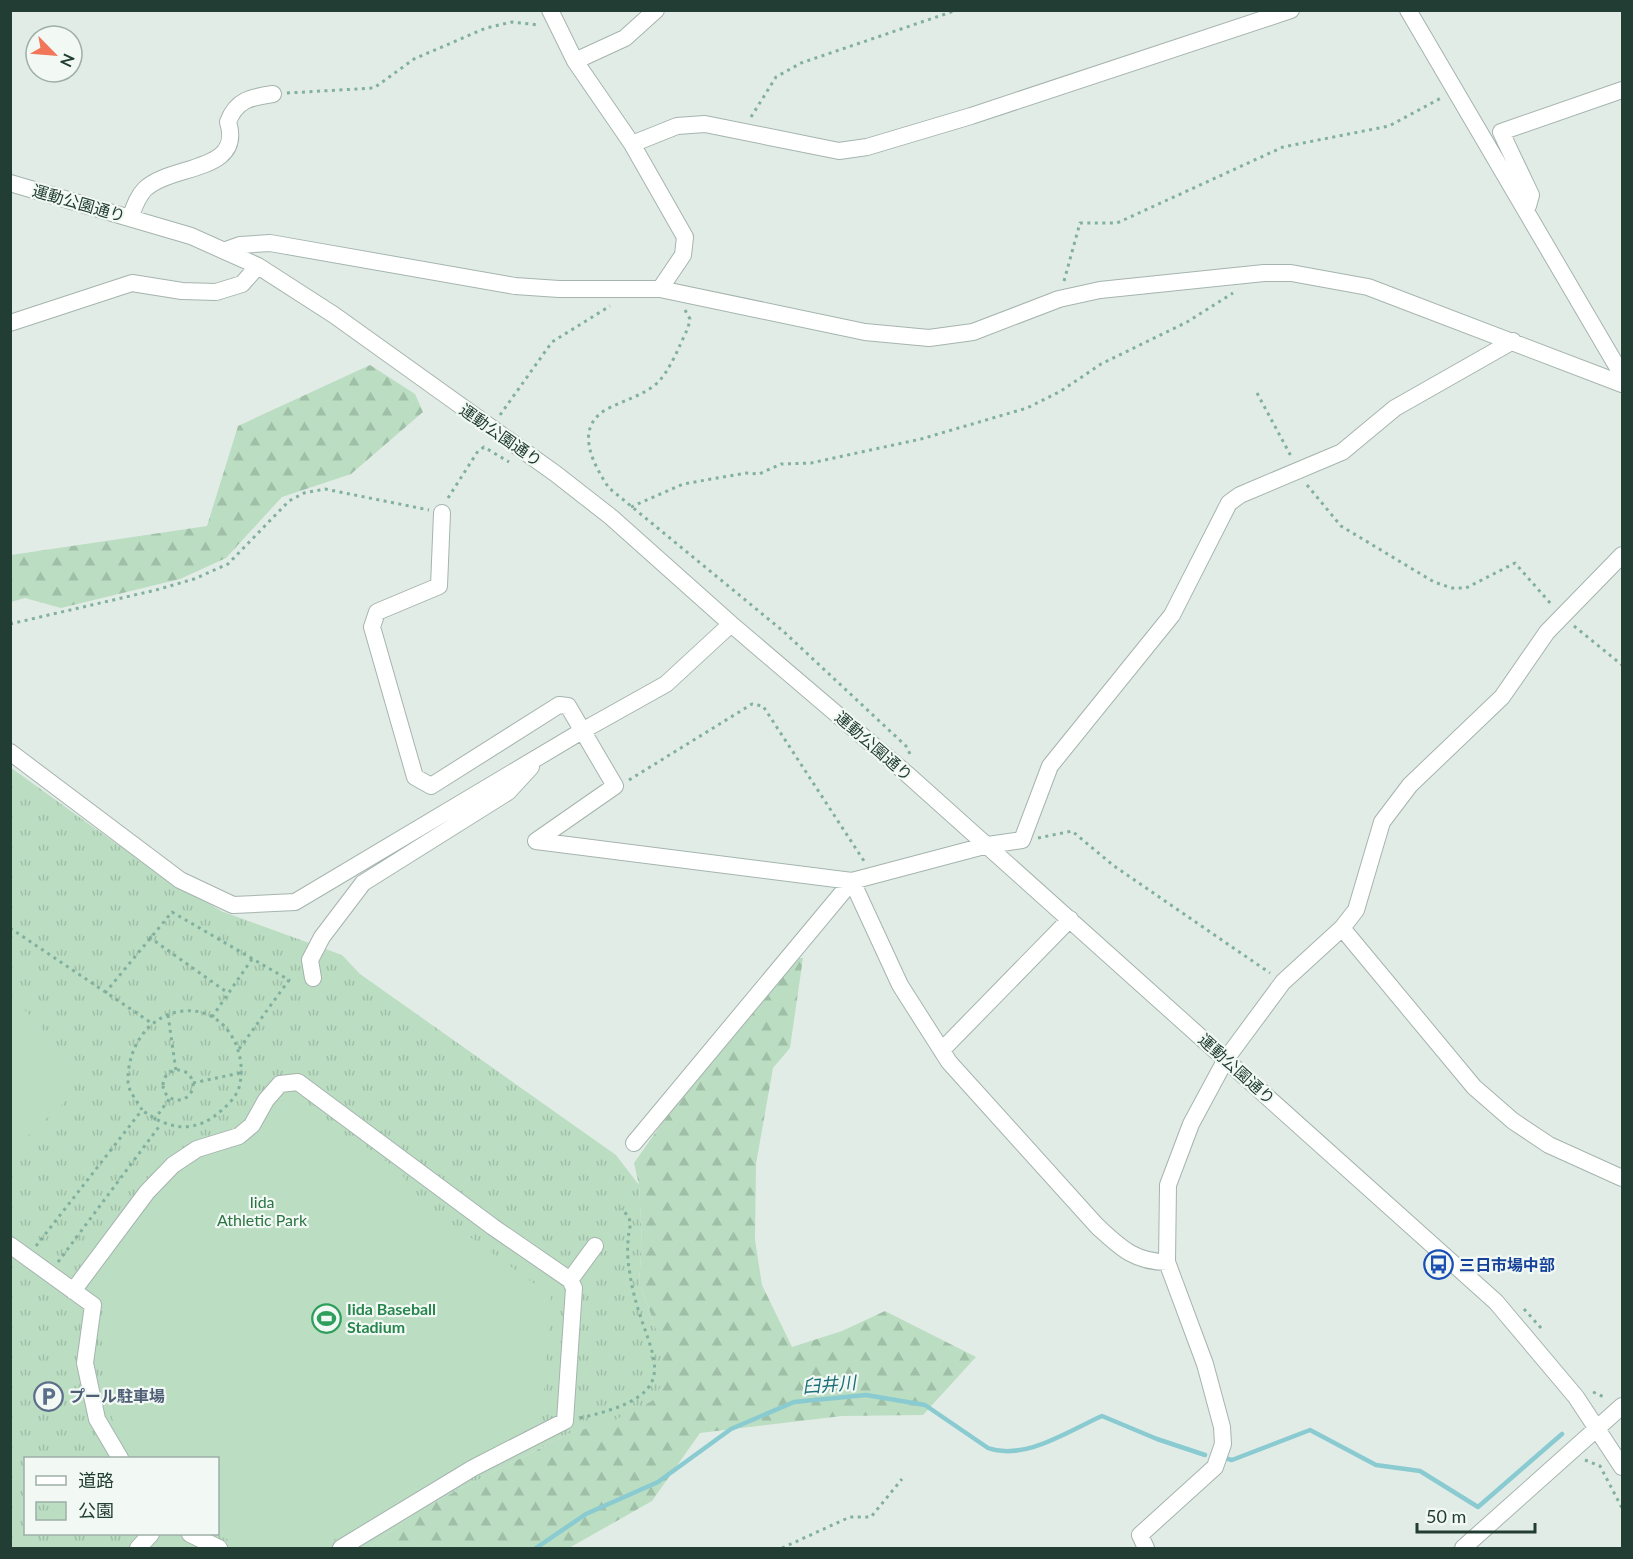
<svg xmlns="http://www.w3.org/2000/svg" width="1633" height="1559" viewBox="0 0 1633 1559" font-family="Lato,'Noto Sans JP',sans-serif">
	<style>
		.forest { fill: url(#forest-firs) }
		.park { fill: url(#park-tufts); fill-rule: evenodd }
		.pitch { fill: #bbddc2 }
		.lines { fill: none; stroke-linecap: round; stroke-linejoin: round }
		.stream { stroke: #8acbd1; stroke-width: 4.5 }
		.minor-casing { stroke: #a5b4ae; stroke-width: 18 }
		.path { stroke: #82b09f; stroke-width: 3; stroke-dasharray: 3 4.5; stroke-linecap: butt }
		.minor { stroke: #fff; stroke-width: 16 }
		.labels { text-anchor: middle; stroke-width: 4.5; stroke-linejoin: round; paint-order: stroke }
		.street-label { font-size: 16px; fill: #223d34; stroke: #f2f9f5 }
		.park-label { font-size: 16px; fill: #2c7443; stroke: #f2f9f5 }
		.transit-label { font-size: 16px; font-weight: bold; fill: #164399; stroke: #f2f9f5; text-anchor: start }
		.leisure-label { font-size: 16px; font-weight: bold; fill: #27864d; stroke: #f2f9f5; text-anchor: start }
		.service-label { font-size: 16px; font-weight: bold; fill: #4e5e75; stroke: #f2f9f5; text-anchor: start }
		.water-label { font-size: 18px; font-style: italic; fill: #1c6f79; stroke: #f2f9f5 }
	</style>
	<defs>
		<pattern id="forest-firs" width="22" height="20" patternUnits="userSpaceOnUse" patternTransform="scale(1.5)"><rect width="22" height="20" fill="#bbddc2"/><path d="M5 1l3.5 6h-7zM16 11l3.5 6h-7z" fill="#a0bfa7"/></pattern>
		<pattern id="park-tufts" width="24" height="20" patternUnits="userSpaceOnUse" patternTransform="scale(1.5)"><rect width="24" height="20" fill="#bbddc2"/><path d="M3 7l-1-3M5 7V3M7 7l1-3M15 17l-1-3M17 17v-4M19 17l1-3" fill="none" stroke="#a0bfa7"/></pattern>
	</defs>
	<rect width="100%" height="100%" fill="#e2ece7"/>
	<path class="forest" d="M 370,365 L 415,394 L 423,412 L 351,474 L 282,497 L 226,558 L 180,579 L 61,608 L 25,598 L 11,602 L 11,555 L 207,526 L 238,426 Z
		M 794,958 L 803,958 L 790,1048 L 773,1068 L 756,1164 L 755,1240 L 762,1285 L 792,1347 L 842,1331 L 885,1311 L 976,1357 L 923,1415 L 842,1416 L 700,1433 L 652,1501 L 569,1548 L 368,1548 L 421,1509 L 568,1434 L 615,1419 L 656,1329 L 639,1281 L 642,1243 L 639,1185 L 634,1163 L 674,1106 Z"/>
	<path class="park" d="M 10,767 L 118,845 L 221,911 L 342,955 L 360,974 L 616,1155 L 639,1185 L 642,1243 L 639,1281 L 656,1329 L 662,1362 L 662,1384 L 652,1401 L 615,1420 L 568,1434 L 421,1509 L 368,1548 L 11,1548 ZM 26,1458 L 218,1458 L 218,1534 L 26,1534 Z"/>
	<path class="pitch" d="M 11,995 L 66,1055 L 68,1099 L 11,1151 Z
		M 275,1096 L 339,1142 L 361,1143 L 402,1173 L 411,1194 L 551,1296 L 542,1419 L 330,1542 C 296,1554 249,1553 217,1534 L 218,1458 L 132,1458 C 101,1414 98,1355 105,1302 L 83,1286 L 151,1195 L 201,1152 L 227,1148 Z"/>
	<g class="lines">
		<path class="stream" d="M 1228,1459 L 1232,1460 L 1310,1430 L 1376,1465 L 1420,1471 L 1478,1507 L 1562,1434
			M 536,1548 L 586,1514 L 658,1482 L 731,1429 L 794,1402 L 866,1395 L 925,1405 L 988,1448 C 1025,1461 1068,1431 1102,1416 L 1157,1439 L 1205,1455"/>
		<defs>
			<path id="minor" d="M 550,10 L 575,61
				M 656,10 L 625,38 L 575,61 L 632,144 L 685,237 L 683,255 L 660,289
				M 1408,10 L 1622,375
				M 632,144 L 677,126 L 705,124 L 839,151 L 867,147 L 971,116 L 1291,10
				M 10,183 L 191,236 L 258,266 L 334,315 L 556,474 L 611,517 L 731,624 L 907,774 L 1496,1302 L 1576,1397 L 1622,1467
				M 1528,206 L 1531,195 L 1501,132 L 1622,90
				M 130,218 C 134,208 137,197 145,189 C 171,164 244,173 228,122 C 236,100 251,97 273,94
				M 226,250 L 240,245 L 270,243 L 515,286 L 559,289 L 660,289 L 865,332 L 929,338 L 973,332 L 1059,299 L 1100,290 L 1264,273 L 1291,273 L 1368,287 L 1622,384
				M 10,323 L 132,283 L 182,291 L 216,292 L 242,284 L 258,266
				M 442,513 L 439,586 L 377,612 L 372,627 L 415,777 L 431,786 L 559,705 L 568,706 L 615,786 L 536,841 L 852,881 L 988,845 L 1022,840 L 1050,766 L 1172,615 L 1229,503 L 1240,495 L 1342,452 L 1395,408 L 1513,341
				M 10,752 L 180,880 L 233,905 L 295,902 L 582,731 L 666,684 L 731,624
				M 852,881 L 900,985 L 949,1062 L 1097,1226 C 1120,1247 1134,1262 1167,1262
				M 1342,928 L 1474,1087 L 1513,1121 L 1549,1145 L 1622,1178
				M 313,978 L 310,960 L 322,937 L 363,883 L 508,792 L 531,767
				M 942,1050 L 1070,919
				M 634,1143 L 852,881
				M 10,1245 L 93,1305 L 85,1363 L 97,1419 L 120,1458
				M 570,1280 L 595,1246
				M 73,1291 L 147,1192 L 173,1165 L 197,1149 L 239,1136 L 252,1125 L 266,1100 L 280,1084 L 298,1082 L 493,1227 L 570,1280 L 574,1288 L 565,1421 L 473,1468 L 341,1548
				M 190,1534 L 219,1548
				M 138,1548 L 151,1534
				M 1146,1548 L 1140,1535 L 1215,1467 L 1223,1444 L 1222,1427 L 1205,1364 L 1167,1262 L 1168,1185 L 1191,1124 L 1226,1059 L 1283,982 L 1342,928 L 1356,910 L 1382,822 L 1410,785 L 1502,697 L 1547,632 L 1622,555
				M 1463,1548 L 1622,1406"/>
		</defs>
		<use href="#minor" class="minor-casing"/>
		<path class="path" d="M 287,93 L 374,88 L 414,59 L 486,28 L 512,22 L 539,25
			M 751,117 L 776,77 L 801,63 L 957,10
			M 1064,281 L 1080,223 L 1117,223 L 1283,147 L 1389,126 L 1441,98
			M 685,310 L 690,319 L 688,328 C 679,346 670,372 655,385 C 641,396 625,400 609,408 C 573,426 592,463 609,488 L 783,631 L 906,746 L 911,756
			M 1257,393 L 1292,458
			M 500,415 L 552,342 L 610,306
			M 1307,485 L 1341,526 L 1434,582 L 1452,588 L 1466,588 L 1515,563 L 1551,604
			M 448,498 L 478,451 L 484,447 L 509,462
			M 631,507 L 683,484 L 746,473 L 759,474 L 781,464 L 811,463 L 921,439 L 1027,408 L 1061,391 L 1101,364 L 1187,322 L 1233,293
			M 10,624 L 156,590 L 194,579 L 228,564 L 289,501 L 304,493 L 325,489 L 429,510
			M 1574,626 L 1622,665
			M 629,780 L 752,704 L 763,706 L 864,861
			M 1038,838 L 1072,831 L 1114,866 L 1270,973
			M 10,928 L 153,1024
			M 149,937 L 228,993
			M 105,993 L 172,912 L 289,980 L 239,1049
			M 168,1015 L 176,1071
			M 212,1017 L 252,959
			M163 1085a15 15 0 1 1 30 0a15 15 0 1 1-30 0Z
			M 193,1083 L 240,1073
			M 154,1120 L 170,1098
			M 36,1246 L 142,1110 C 138,1102 128,1091 128,1082 C 127,1047 149,1014 184,1011 C 223,1007 247,1048 240,1083 C 239,1093 231,1102 223,1109 C 197,1134 170,1131 142,1110
			M 58,1262 L 161,1124
			M 1524,1309 L 1542,1329
			M 1593,1392 L 1606,1398
			M 580,1418 C 701,1391 641,1354 630,1274 C 628,1264 627,1252 628,1242 C 628,1227 636,1221 621,1209
			M 1585,1460 L 1600,1466 L 1622,1508
			M 782,1548 L 850,1517 L 871,1517 L 902,1479"/>
		<use href="#minor" class="minor"/>
	</g>
	<defs>
		<symbol id="bus-ring" viewBox="-11 -11 22 22"><circle r="9.5" fill="#f2f9f5" stroke="#1a4fb4" stroke-width="1.5"/><path d="M-5-6H5V4H4V6H2V4H-2V6H-4V4H-5ZM-3.5-4V0h7V-4ZM-3.5 1.2v1.5H-2V1.2ZM2 1.2v1.5H3.5V1.2Z" fill="#1a4fb4"/></symbol>
		<symbol id="stadium-ring" viewBox="-11 -11 22 22"><circle r="9.5" fill="#f2f9f5" stroke="#2e9e5b" stroke-width="1.5"/><path d="M0-5a6.5 5 0 1 0 0 10a6.5 5 0 1 0 0-10ZM-3.5-1.8h7v3.6h-7Z" fill="#2e9e5b"/></symbol>
		<symbol id="parking-ring" viewBox="-11 -11 22 22"><circle r="9.5" fill="#f2f9f5" stroke="#5c6f8a" stroke-width="1.5"/><path d="M-3.5-5.5H1a3.5 3.5 0 0 1 0 7H-1V5.5H-3.5ZM-1-3.4V-.6H.8a1.4 1.4 0 0 0 0-2.8Z" fill="#5c6f8a"/></symbol>
	</defs>
	<g fill-rule="evenodd">
		<use href="#bus-ring" x="1422" y="1248" width="33" height="33"/>
		<use href="#stadium-ring" x="310" y="1302" width="33" height="33"/>
		<use href="#parking-ring" x="32" y="1380" width="33" height="33"/>
	</g>
	<g class="labels">
		<g class="street-label">
			<text transform="translate(79 203) rotate(16)" y="6">運動公園通り</text>
			<text transform="translate(501 435) rotate(35)" y="6">運動公園通り</text>
			<text transform="translate(874 746) rotate(41)" y="6">運動公園通り</text>
			<text transform="translate(1237 1069) rotate(42)" y="6">運動公園通り</text>
		</g>
		<g class="park-label">
			<text x="262" y="1208">Iida<tspan x="262" dy="18">Athletic Park</tspan></text>
		</g>
		<g class="transit-label">
			<text x="1459" y="1271">三日市場中部</text>
		</g>
		<g class="leisure-label">
			<text x="347" y="1315">Iida Baseball<tspan x="347" dy="18">Stadium</tspan></text>
		</g>
		<g class="service-label">
			<text x="69" y="1402">プール駐車場</text>
		</g>
		<g class="water-label">
			<text transform="translate(829 1385) rotate(-5)" y="6">臼井川</text>
		</g>
	</g>
	<rect width="1633" height="1559" fill="none" stroke="#223d34" stroke-width="24"/>
	<rect x="24" y="1457" width="195" height="78" fill="#f2f9f5" stroke="#9faea8" stroke-width="1.5"/>
	<rect x="36" y="1476" width="30" height="9" fill="#ffffff" stroke="#9faea8" stroke-width="1.5"/>
	<text x="78" y="1487" font-size="18" fill="#223d34">道路</text>
	<rect x="36" y="1502" width="30" height="18" fill="url(#park-tufts)" stroke="#9faea8" stroke-width="1.5"/>
	<text x="78" y="1517" font-size="18" fill="#223d34">公園</text>
	<g transform="translate(54 54) rotate(115)"><circle r="28" fill="#f2f9f5" stroke="#9faea8" stroke-width="1.5"/>
	<path d="M0-4.5L10 22L0 15L-10 22Z" fill="#f2765a"/>
	<text y="-9" font-size="16" font-weight="bold" text-anchor="middle" fill="#223d34">N</text>
	</g>
	<path d="M1417 1523v9h118v-9" fill="none" stroke="#223d34" stroke-width="3"/>
	<text x="1426" y="1523" font-size="18" fill="#223d34" stroke="#f2f9f5" stroke-width="4.5" paint-order="stroke">50 m</text>
</svg>
